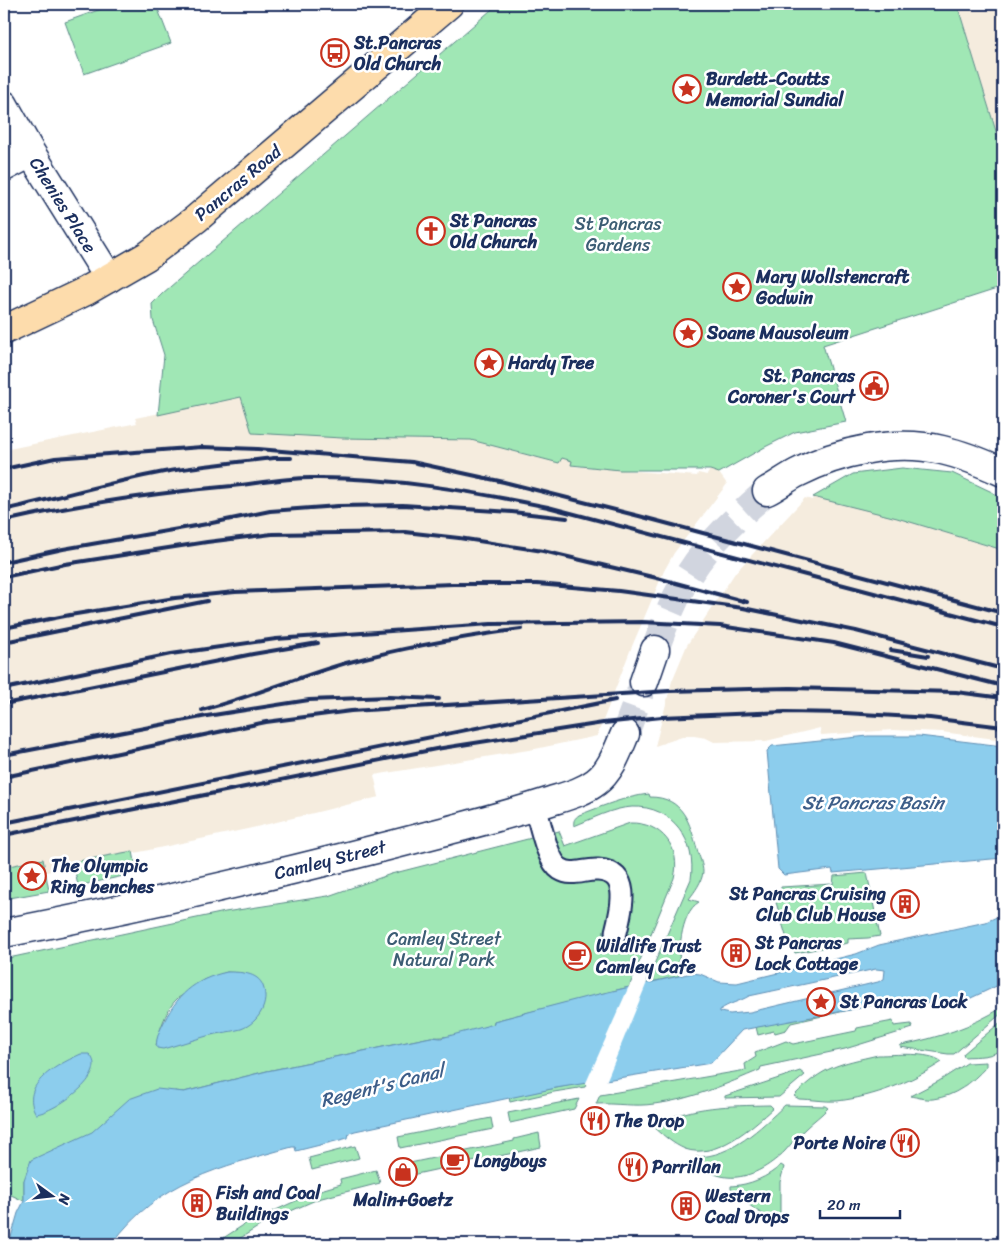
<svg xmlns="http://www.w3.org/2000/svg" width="1007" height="1248" viewBox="0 0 1007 1248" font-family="Sriracha,sans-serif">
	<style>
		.built { fill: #f5ecde }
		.green { fill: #a0e7b5; stroke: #5e8b8a; fill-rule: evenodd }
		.water { fill: #8ccded; stroke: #5f8eb4; fill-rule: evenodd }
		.pier { fill: #fff }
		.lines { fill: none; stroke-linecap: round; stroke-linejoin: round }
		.minor-tunnel { stroke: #d1d5df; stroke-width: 28; stroke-dasharray: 28 14; stroke-linecap: butt }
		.pedestrian-casing { stroke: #1b2f5e; stroke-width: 25 }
		.minor-casing { stroke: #1b2f5e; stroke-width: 31 }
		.primary-casing { stroke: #1b2f5e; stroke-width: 31 }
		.pedestrian { stroke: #fff; stroke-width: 21 }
		.minor { stroke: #fff; stroke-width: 28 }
		.primary { stroke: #fddcac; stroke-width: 28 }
		.rail { stroke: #1b2f5e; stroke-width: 4 }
		.labels { text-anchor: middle; stroke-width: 5; stroke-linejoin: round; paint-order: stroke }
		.poi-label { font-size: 18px; font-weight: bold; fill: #1b2f5e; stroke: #fff; text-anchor: start }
		.street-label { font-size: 18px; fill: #1b2f5e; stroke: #fff }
		.park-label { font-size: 18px; fill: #3c5d74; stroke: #fff }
		.water-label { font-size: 19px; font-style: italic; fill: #3d5e89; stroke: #fff }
	</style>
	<rect width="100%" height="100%" fill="#fff"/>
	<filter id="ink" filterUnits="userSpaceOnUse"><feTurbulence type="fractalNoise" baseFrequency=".02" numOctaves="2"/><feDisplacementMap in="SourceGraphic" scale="10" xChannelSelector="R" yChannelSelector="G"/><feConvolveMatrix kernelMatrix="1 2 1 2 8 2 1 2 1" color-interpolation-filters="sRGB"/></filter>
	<g filter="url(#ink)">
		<path class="built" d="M 957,4 L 1003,4 L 1003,154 Z
			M 242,397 L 342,438 L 471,440 L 559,463 L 562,458 L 572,461 L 572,466 L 697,476 L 698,473 L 707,475 L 710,470 L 719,473 L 727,484 L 674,553 L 664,571 L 630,651 L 597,736 L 535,749 L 374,775 L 379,797 L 252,828 L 4,881 L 4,450 L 137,423 L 135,418 Z
			M 813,497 L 897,518 L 1003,550 L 1003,740 L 942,732 L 893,730 L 821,735 L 820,728 L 766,741 L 714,742 L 706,738 L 688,735 L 655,746 L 672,681 L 687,645 L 735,573 L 805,498 L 812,500 Z"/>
		<path class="green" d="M 115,4 L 156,4 L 171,43 L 84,74 L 65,22 Z
			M 498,4 L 957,4 L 1003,154 L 1003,287 L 823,345 L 846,422 L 795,432 L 765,447 L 719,473 L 710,470 L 620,470 L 571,465 L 572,461 L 562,458 L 559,463 L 471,440 L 342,438 L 252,433 L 241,397 L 158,415 L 164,355 L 153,320 L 152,304 L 163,293 Z
			M 902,468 L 952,473 L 992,492 L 1003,499 L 1003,550 L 897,518 L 813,497 L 853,474 Z
			M 649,794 L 650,797 C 683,797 690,823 697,849 C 699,856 703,865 703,872 C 702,882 695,891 689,899 L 699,902 C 679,914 679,955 679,976 L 646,983 L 691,879 C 697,842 673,805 632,807 C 612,808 592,819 574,826 C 573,820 575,818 579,815 C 603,806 624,797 649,794 Z
			M 630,823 C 661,822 682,848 674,878 L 629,987 L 494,1021 L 494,1024 C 474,1030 452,1039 431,1037 L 267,1071 L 184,1092 L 175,1091 L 24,1180 L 24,1201 L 11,1195 L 4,1196 L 4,959 L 225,912 L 328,896 L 391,874 L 559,831 L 565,846 ZM 227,972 L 243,973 L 246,975 L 156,1045 C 159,1031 167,1007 178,998 C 185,993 196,989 203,985 L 203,980 Z
			M 133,851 L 137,873 L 78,886 L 73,862 Z
			M 43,859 L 49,891 L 4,899 L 4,867 Z
			M 867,873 L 880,936 L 868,938 L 848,939 L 848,943 L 795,953 L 792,946 L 789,946 L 775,899 L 781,897 L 781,887 L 833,884 L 834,876 Z
			M 867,1006 L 791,1023 L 786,1030 L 775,1033 L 774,1031 L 758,1035 L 756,1027 Z
			M 1003,1007 L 1003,1012 L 954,1054 L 948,1054 L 900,1047 L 901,1045 C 938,1038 971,1027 1003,1007 Z
			M 1003,1020 L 1003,1047 C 994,1058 977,1056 964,1057 L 963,1054 Z
			M 893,1021 L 894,1026 L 911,1024 L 913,1028 L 845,1049 L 761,1067 L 760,1070 C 727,1084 690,1100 654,1104 C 635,1107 616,1103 596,1104 L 600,1095 L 746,1070 L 745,1064 L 756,1057 L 755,1053 L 786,1041 L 793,1044 L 856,1031 L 857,1028 Z
			M 878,1055 C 895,1055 929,1051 942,1062 C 911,1082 874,1097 837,1101 C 825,1102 811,1099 799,1099 L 794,1096 C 823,1066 839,1064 878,1055 Z
			M 986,1062 L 986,1067 C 971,1083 956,1096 933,1099 C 926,1100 917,1097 910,1096 L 939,1081 L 967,1063 Z
			M 800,1071 L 805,1075 L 779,1097 L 725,1098 L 725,1096 Z
			M 587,1082 L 585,1087 L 554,1092 L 510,1102 L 509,1097 Z
			M 579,1099 L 574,1109 L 510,1123 L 508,1113 Z
			M 770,1105 L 773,1108 C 752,1127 716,1160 685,1149 C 673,1144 663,1135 654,1127 L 655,1124 C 695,1105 727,1106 770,1105 Z
			M 785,1105 L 825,1106 L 828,1108 C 822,1115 813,1121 806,1128 C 798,1135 792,1143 785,1151 C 759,1177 723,1190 695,1160 L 696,1157 C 732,1157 760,1128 785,1105 Z
			M 491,1118 L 493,1129 L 400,1148 L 398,1137 Z
			M 539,1133 L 541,1147 L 393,1179 L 391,1167 L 514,1141 L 514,1139 Z
			M 355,1146 L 359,1158 L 312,1170 L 309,1158 Z
			M 781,1165 L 784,1167 L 780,1182 L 780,1220 C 761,1218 745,1201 731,1189 L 731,1186 C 750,1185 768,1177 781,1165 Z
			M 376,1170 L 380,1183 L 318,1199 L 266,1222 L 231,1244 L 214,1244 L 259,1215 L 261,1217 L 317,1191 L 341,1184 L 340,1179 Z"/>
		<path class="water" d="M 868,736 L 919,736 L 1003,746 L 1003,858 L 833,873 L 832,869 L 784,875 L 778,869 L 767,751 L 772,746 Z
			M 1003,914 L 1003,983 L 956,1005 L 878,1000 L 878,1003 L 860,1008 L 742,1030 L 711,1063 L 556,1088 L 355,1131 L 349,1133 L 348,1138 L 296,1151 L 295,1147 L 292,1147 C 220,1167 158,1181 112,1244 L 9,1244 L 18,1213 L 24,1201 L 24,1180 L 31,1160 L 92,1132 L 129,1099 L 157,1089 L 184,1092 L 267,1071 L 431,1037 L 441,1038 L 494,1024 L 494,1021 L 586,997 L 692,973 L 700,974 L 719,982 L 737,983 L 856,954 L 879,945 L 986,922 ZM 876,969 L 885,970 L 884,979 L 878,982 L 750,1012 L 730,1014 L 720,1012 L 720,1010 C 729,1003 739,1002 749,996 Z
			M 227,972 C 239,972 258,972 263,986 C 270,1004 258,1023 241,1029 C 230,1032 218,1033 207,1036 C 192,1040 178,1045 163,1049 L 157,1048 C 155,1041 159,1032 162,1026 C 176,996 194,979 227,972 Z
			M 81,1054 L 89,1054 C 111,1075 54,1112 36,1114 C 18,1084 59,1064 81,1054 Z"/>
		<path class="pier" d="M 648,980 L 606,1082 L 585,1085 L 630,984 Z"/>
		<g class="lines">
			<path class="minor-tunnel" d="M 655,650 C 664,625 674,598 688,576 C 709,542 738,517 767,491
				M 625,734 L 644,682"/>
			<defs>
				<path id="pedestrian" d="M 535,806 C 540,822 547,861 560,869 C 573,877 584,869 598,870 C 633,872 621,911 616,932"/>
				<path id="minor" d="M 4,105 L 31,153 L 109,278
					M 4,167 L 31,153
					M 767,491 C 777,486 787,478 797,473 C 839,451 895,439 942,450 C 964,455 983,463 1003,472
					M 644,682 L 655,650
					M 4,933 C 151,905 297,870 442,832 C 479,822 515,813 551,801 C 567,796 583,792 596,782 C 611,771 618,750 625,734"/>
				<path id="primary" d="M 4,330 L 86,291 L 147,256 L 196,219 L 449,4"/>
			</defs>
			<use href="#pedestrian" class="pedestrian-casing"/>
			<use href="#minor" class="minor-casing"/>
			<use href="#primary" class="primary-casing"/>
			<use href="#pedestrian" class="pedestrian"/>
			<use href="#minor" class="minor"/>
			<use href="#primary" class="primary"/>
			<path class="rail" d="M 4,469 L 55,458 L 202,447 L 258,449 L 412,462 L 504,482 L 639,516 L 1003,613
				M 4,510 C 57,498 110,482 164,472 C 200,466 238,462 274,458 L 291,458
				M 4,521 C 79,504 155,493 232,486 C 258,483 285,478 311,478 C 391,477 470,491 548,507 L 1003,627
				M 4,562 L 63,549 L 207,524 L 270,511 L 338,506 L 403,505 L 512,512 L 567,518
				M 4,577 L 65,564 L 207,542 L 272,534 L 405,532 L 459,538 L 543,551 L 661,579 L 747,602
				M 4,628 L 70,615 L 175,598 L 235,592 L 453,584 L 537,584 L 619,591 L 743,608 L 856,631 L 1003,669
				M 4,642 L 207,601
				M 891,650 L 928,656
				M 4,689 L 171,654 L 276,639 L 491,624 L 642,622 L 720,626 L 834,643 L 1003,686
				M 4,704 L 253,654 L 318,643
				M 202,710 C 251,697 298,677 346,663 C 404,647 462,637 521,629
				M 4,755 L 207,716 L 309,700 L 389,697 L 439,699
				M 4,777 L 266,722 L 351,711 L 669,691 L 790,688 L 956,692 L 1003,698
				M 4,823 L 615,700
				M 4,835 L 436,749 L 603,723 L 662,717 L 785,712 L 845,713 L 930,718 L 1003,727"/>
		</g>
	</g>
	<defs>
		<symbol id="bus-ring" viewBox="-11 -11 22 22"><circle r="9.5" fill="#fff" stroke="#c8321e" stroke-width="1.5"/><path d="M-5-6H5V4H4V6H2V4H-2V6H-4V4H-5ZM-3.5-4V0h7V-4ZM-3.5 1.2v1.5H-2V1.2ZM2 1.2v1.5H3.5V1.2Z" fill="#c8321e"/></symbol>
		<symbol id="sight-ring" viewBox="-11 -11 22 22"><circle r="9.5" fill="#fff" stroke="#c8321e" stroke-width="1.5"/><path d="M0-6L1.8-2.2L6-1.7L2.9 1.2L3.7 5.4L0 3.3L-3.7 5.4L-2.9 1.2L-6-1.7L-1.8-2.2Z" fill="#c8321e"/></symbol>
		<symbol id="church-ring" viewBox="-11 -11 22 22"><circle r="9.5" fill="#fff" stroke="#c8321e" stroke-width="1.5"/><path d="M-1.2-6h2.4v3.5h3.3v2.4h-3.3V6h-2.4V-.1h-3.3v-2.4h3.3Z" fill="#c8321e"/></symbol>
		<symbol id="civic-ring" viewBox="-11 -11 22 22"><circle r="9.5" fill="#fff" stroke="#c8321e" stroke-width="1.5"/><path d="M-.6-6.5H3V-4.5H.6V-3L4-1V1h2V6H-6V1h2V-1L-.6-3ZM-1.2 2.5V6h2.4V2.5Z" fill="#c8321e"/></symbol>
		<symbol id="building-ring" viewBox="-11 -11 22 22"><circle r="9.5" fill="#fff" stroke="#c8321e" stroke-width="1.5"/><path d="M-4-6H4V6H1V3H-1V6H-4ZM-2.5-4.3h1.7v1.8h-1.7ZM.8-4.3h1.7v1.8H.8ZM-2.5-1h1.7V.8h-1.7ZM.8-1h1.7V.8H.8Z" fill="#c8321e"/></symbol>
		<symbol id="cafe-ring" viewBox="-11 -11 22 22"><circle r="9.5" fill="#fff" stroke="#c8321e" stroke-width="1.5"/><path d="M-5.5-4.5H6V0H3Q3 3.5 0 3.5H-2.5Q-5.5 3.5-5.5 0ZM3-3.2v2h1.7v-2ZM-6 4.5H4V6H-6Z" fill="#c8321e"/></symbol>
		<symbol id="restaurant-ring" viewBox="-11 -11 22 22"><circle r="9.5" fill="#fff" stroke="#c8321e" stroke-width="1.5"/><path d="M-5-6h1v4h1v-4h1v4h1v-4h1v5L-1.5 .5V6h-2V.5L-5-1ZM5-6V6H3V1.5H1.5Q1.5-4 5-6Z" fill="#c8321e"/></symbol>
		<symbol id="shop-ring" viewBox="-11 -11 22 22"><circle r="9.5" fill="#fff" stroke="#c8321e" stroke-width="1.5"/><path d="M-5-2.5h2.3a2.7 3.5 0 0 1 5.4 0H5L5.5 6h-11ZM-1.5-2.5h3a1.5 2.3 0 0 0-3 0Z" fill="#c8321e"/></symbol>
	</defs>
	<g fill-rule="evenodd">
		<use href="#bus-ring" x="319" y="37" width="32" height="32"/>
		<use href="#sight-ring" x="671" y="73" width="32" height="32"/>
		<use href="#church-ring" x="415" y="215" width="32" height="32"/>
		<use href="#sight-ring" x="721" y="271" width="32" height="32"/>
		<use href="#sight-ring" x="672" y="317" width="32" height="32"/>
		<use href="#sight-ring" x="473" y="347" width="32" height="32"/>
		<use href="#civic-ring" x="858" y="370" width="32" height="32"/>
		<use href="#sight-ring" x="16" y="860" width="32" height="32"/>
		<use href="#building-ring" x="889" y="888" width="32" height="32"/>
		<use href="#building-ring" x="720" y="937" width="32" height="32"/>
		<use href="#cafe-ring" x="561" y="940" width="32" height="32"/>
		<use href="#sight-ring" x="805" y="986" width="32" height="32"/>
		<use href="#restaurant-ring" x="579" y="1105" width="32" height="32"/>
		<use href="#restaurant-ring" x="889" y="1127" width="32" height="32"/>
		<use href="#cafe-ring" x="439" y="1145" width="32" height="32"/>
		<use href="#restaurant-ring" x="617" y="1151" width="32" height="32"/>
		<use href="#shop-ring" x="387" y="1156" width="32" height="32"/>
		<use href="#building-ring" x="181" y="1187" width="32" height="32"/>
		<use href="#building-ring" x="670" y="1190" width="32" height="32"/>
	</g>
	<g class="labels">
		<g class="poi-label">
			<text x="354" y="49">St.Pancras<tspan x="354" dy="21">Old Church</tspan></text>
			<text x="706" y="85">Burdett-Coutts<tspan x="706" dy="21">Memorial Sundial</tspan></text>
			<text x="450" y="227">St Pancras<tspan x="450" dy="21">Old Church</tspan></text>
			<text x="756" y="283">Mary Wollstencraft<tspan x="756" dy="21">Godwin</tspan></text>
			<text x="707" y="339">Soane Mausoleum</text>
			<text x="508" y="369">Hardy Tree</text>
			<text x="855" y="382" text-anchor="end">St. Pancras<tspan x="855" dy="21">Coroner's Court</tspan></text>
			<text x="51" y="872">The Olympic<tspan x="51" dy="21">Ring benches</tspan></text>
			<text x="886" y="900" text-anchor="end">St Pancras Cruising<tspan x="886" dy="21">Club Club House</tspan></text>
			<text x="755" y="949">St Pancras<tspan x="755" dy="21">Lock Cottage</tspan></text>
			<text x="596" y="952">Wildlife Trust<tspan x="596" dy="21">Camley Cafe</tspan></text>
			<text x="840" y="1008">St Pancras Lock</text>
			<text x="614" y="1127">The Drop</text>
			<text x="886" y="1149" text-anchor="end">Porte Noire</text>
			<text x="474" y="1167">Longboys</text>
			<text x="652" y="1173">Parrillan</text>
			<text x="216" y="1199">Fish and Coal<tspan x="216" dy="21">Buildings</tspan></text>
			<text x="705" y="1202">Western<tspan x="705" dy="21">Coal Drops</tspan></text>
			<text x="403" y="1206" text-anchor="middle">Malin+Goetz</text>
		</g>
		<g class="street-label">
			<text transform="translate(238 183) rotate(-40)" y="6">Pancras Road</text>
			<text transform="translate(63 205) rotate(58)" y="6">Chenies Place</text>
			<text transform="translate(330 860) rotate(-14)" y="6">Camley Street</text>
		</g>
		<g class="park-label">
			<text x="618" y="230">St Pancras<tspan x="618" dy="21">Gardens</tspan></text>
			<text x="444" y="945">Camley Street<tspan x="444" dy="21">Natural Park</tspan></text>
		</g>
		<g class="water-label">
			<text x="873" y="809">St Pancras Basin</text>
			<text transform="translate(382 1085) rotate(-14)" y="7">Regent's Canal</text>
		</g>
	</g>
	<rect width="1007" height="1248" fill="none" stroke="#fff" stroke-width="20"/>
	<rect x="10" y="10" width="987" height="1228" fill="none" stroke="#1b2f5e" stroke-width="2" filter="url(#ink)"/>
	<g transform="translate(52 1196) rotate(105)" stroke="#ffffff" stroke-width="4" paint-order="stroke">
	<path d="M0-4L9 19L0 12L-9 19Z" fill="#1b2f5e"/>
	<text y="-8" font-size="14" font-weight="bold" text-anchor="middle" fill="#1b2f5e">N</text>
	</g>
	<path d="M820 1210v8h80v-8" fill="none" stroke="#1b2f5e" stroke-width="2.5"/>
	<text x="827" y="1210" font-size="15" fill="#1b2f5e" stroke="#ffffff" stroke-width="4" paint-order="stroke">20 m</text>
</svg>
